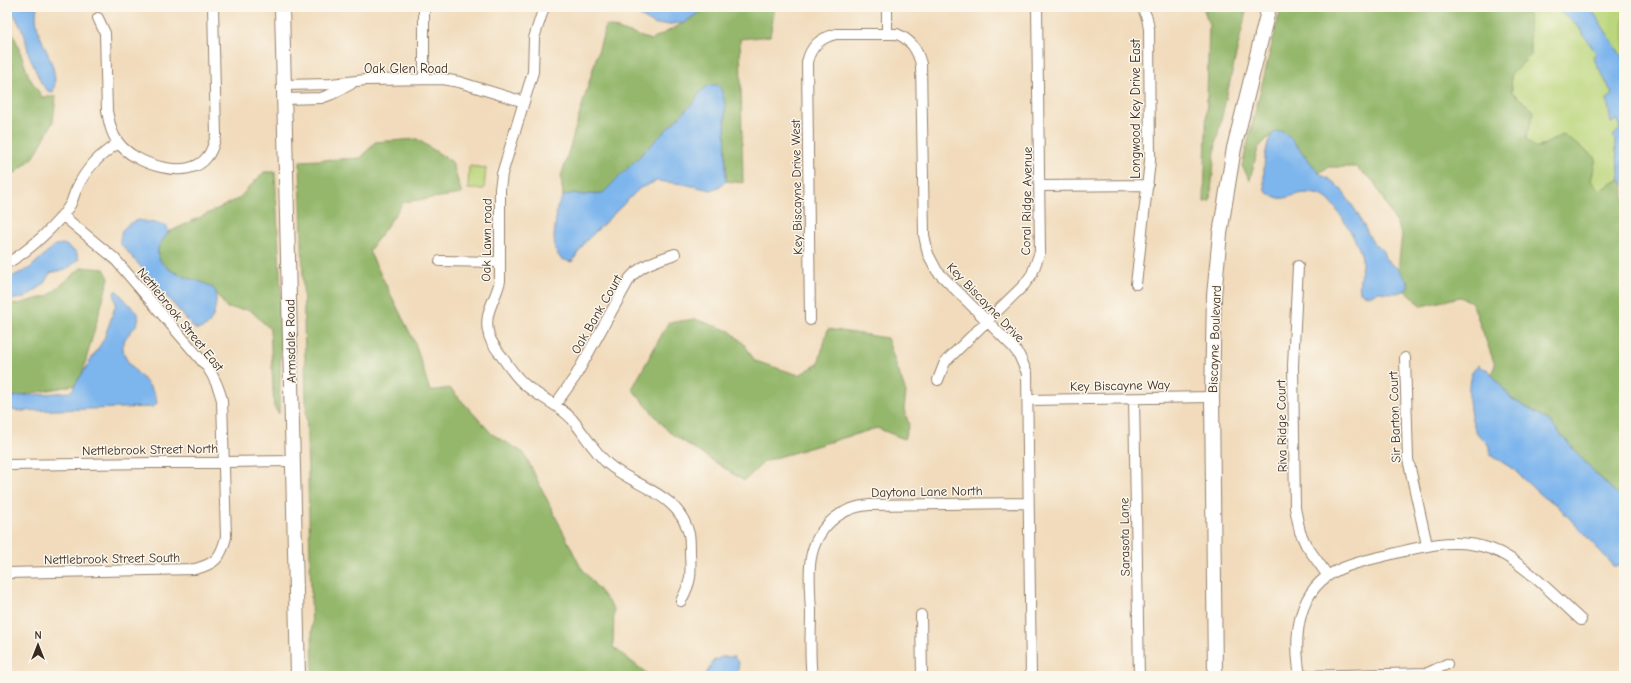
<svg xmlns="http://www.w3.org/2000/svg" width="1631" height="683" viewBox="0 0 1631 683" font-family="'Comic Neue',sans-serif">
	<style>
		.green { fill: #bbd67c; stroke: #7b804d }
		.forest { fill: #94b76c; stroke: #687045 }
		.water { fill: #7db5ed; stroke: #5c7086 }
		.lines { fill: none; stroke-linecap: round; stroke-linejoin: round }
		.street-casing { stroke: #96826d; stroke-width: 12 }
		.secondary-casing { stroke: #96826d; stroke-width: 16 }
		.street { stroke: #fff; stroke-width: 10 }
		.secondary { stroke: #fff; stroke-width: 14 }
		.labels { text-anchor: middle; stroke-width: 3; stroke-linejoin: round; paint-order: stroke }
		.street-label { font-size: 13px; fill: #3b2a1e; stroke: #fbf7ec }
	</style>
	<rect width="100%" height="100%" fill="#fbf7ec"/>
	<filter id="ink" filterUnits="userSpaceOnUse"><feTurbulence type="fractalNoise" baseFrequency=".025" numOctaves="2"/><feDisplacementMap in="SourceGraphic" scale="8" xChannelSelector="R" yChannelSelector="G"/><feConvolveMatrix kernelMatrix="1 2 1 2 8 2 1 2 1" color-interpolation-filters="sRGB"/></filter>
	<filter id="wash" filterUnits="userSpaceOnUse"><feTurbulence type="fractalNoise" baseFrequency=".012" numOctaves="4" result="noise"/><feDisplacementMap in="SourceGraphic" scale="16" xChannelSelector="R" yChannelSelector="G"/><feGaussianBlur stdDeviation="0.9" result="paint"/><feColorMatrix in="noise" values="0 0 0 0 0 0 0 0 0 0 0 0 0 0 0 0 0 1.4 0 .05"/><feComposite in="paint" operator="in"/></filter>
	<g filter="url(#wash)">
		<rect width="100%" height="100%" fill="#f1dbbc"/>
		<path class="green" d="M 1513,7 L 1554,7 L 1578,26 L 1596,53 L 1593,57 L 1613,95 L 1611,123 L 1618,119 L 1620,129 L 1614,135 L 1620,179 L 1600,190 L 1591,181 L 1563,135 L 1535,149 L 1526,139 L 1534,111 L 1512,92 L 1511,75 L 1530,56 L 1529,16 Z
			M 1590,7 L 1624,7 L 1624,60 L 1590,8 Z
			M 469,166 L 486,168 L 484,189 L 468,189 Z"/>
		<path class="forest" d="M 707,7 L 775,7 L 770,36 L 740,39 L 743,183 L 726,181 L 725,103 L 700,92 L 695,101 L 603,193 L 583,195 L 574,193 L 563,196 L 561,177 L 606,25 L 651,40 L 684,23 Z
			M 1203,7 L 1247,7 L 1216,142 L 1210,201 L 1204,202 L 1209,25 Z
			M 1281,7 L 1513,7 L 1529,16 L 1530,56 L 1511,75 L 1512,92 L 1534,111 L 1526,139 L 1536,149 L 1563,135 L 1596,158 L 1591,181 L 1600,190 L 1620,179 L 1624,186 L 1624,501 L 1590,468 L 1548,420 L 1512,399 L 1491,375 L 1495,365 L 1472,302 L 1460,297 L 1422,306 L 1405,291 L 1408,288 L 1408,282 L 1398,269 L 1402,234 L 1374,182 L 1356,167 L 1328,167 L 1319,173 L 1288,135 L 1273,133 L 1258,148 L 1250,180 L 1242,166 Z
			M 7,23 L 14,35 L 29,77 L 42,97 L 56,97 L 53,122 L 34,157 L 7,180 Z
			M 417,139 L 452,162 L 462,194 L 404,202 L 369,251 L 415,343 L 430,391 L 450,388 L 492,434 L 524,453 L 580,566 L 614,609 L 613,647 L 650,676 L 313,676 L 300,161 L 361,158 L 375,142 Z
			M 264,172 L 275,172 L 282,311 L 279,414 L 274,407 L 270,329 L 250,310 L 227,308 L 213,289 L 169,270 L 160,262 L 157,251 L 159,244 L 169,232 L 238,199 Z
			M 82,267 L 104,269 L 109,278 L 82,374 L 75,385 L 17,396 L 10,398 L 7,402 L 7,303 L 18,304 L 48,296 Z
			M 695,319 L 730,331 L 744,344 L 755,361 L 799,375 L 818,364 L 828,329 L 887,338 L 906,393 L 904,409 L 909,425 L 904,439 L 877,428 L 765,461 L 744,481 L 669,432 L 632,389 L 668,323 Z"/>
		<path class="water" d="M 10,7 L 37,7 C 30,37 63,63 53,92 L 48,91 L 41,83 L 29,55 L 24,33 Z
			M 631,7 L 707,7 L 684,23 L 656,25 L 640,16 Z
			M 1554,7 L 1590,7 L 1624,60 L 1624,186 L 1620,179 L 1614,135 L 1620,129 L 1618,119 L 1611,123 L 1607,99 L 1613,95 L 1593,57 L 1596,53 L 1578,26 Z
			M 709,85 L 717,85 L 721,89 L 725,103 L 726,181 L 721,186 L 711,190 L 683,184 L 657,181 L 640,188 L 585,242 L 572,262 L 561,259 L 555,250 L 554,236 L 557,208 L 563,196 L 574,193 L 583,195 L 603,193 L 695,101 L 700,92 Z
			M 1281,131 L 1288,135 L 1319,173 L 1332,181 L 1341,189 L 1356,211 L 1373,243 L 1382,249 L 1386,260 L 1398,269 L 1408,282 L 1408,288 C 1400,296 1388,292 1378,292 C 1375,293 1371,295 1369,296 L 1360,292 C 1358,280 1363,269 1362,258 C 1360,245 1337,206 1326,198 C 1322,195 1312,193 1308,193 C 1288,193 1285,206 1265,191 C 1262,176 1264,145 1273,133 Z
			M 138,220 L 166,225 L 169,232 C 160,243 151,253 164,265 C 178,279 203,279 214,289 C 217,292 216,297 216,301 C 215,314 211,330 195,329 L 120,243 C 120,230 125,224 138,220 Z
			M 64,244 L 76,252 L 79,259 L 67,269 L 50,273 L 43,285 L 24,298 L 7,300 L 7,281 L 9,278 L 30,268 L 55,245 Z
			M 116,290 L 138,314 C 142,329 121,333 123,349 C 126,371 154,380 157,403 L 153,407 L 22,411 L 10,410 L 7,408 L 7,402 L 10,398 L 17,396 L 70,392 L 72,390 L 104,339 L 114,310 L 116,304 L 114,292 Z
			M 1479,365 L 1481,368 L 1487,369 L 1512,399 L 1548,420 L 1590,468 L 1622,499 L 1624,501 L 1624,567 L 1614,566 L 1556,504 L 1544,498 L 1520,476 L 1519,473 L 1491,455 C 1489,438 1480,441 1475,429 C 1469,417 1463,371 1479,365 Z
			M 721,657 L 734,657 L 739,663 L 737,676 L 705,676 L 713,661 Z"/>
	</g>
	<g filter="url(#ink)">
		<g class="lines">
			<defs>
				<path id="street" d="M 424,7 L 424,79
					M 544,7 L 534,38 L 533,72 L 502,174 L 500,189 L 500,281 C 496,299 484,312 488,331 C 489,340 495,347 500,354 C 507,364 514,375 523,383 C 538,397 558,404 572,419 C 584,434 594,451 608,464 C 635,487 679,493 689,534 C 690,539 690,546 690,552 C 691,575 692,580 681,601
					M 887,7 L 887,33
					M 98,18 L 105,33 L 107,111 C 109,121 111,134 118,142 C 133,164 189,182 207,157 C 213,150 214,143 216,135 L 213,7
					M 284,85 L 331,84 L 365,80 L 443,79 L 459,82 L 524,102
					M 284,99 L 321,98 L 332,94 L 351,84
					M 1040,186 L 1148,185
					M 440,261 L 500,262
					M 7,263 C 28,252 57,225 70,205 C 73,200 74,193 77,188 C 87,167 99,156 118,143
					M 1298,266 L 1293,365 L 1295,508 L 1300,532 L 1306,545 L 1328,576
					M 1136,284 L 1150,161 L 1149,29 L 1147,18 L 1142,7
					M 810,320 L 807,62 C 811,46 820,38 836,34 L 897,34 C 911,40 917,49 921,64 L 924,235 L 928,254 L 937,271 L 1013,347 L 1019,355 L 1027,373 L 1031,676
					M 1405,358 L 1408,459 L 1427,545
					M 938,380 L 945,362 L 1024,285 L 1032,274 L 1040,252 L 1037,7
					M 1134,399 L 1139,676
					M 1028,400 L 1212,397
					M 555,405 L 575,377 L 630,278 C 642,264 658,260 675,254
					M 7,465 L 293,461
					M 7,573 L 195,569 C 215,564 221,558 226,537 L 222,400 C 219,388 215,379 208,368 L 114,258 L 62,215
					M 921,615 L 922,676
					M 812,676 C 809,655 811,633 811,611 C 810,596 809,580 810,565 C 813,532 836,508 869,505 L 1028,503
					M 1300,676 C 1293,635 1297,588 1340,569 C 1358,561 1377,558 1396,553 C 1429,545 1457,537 1491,549 C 1521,559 1556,598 1581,620
					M 1300,676 L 1428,673 L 1447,664"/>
				<path id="secondary" d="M 282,7 L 298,676
					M 1215,676 L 1212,397 L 1214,296 L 1220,234 L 1234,148 L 1269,7"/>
			</defs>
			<use href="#street" class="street-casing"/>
			<use href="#secondary" class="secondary-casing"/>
			<use href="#street" class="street"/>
			<use href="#secondary" class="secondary"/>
		</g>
	</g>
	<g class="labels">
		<g class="street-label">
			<text x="406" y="73">Oak Glen Road</text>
			<text transform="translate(1135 109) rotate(-90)" y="5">Longwood Key Drive East</text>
			<text transform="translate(796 187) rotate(-91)" y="5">Key Biscayne Drive West</text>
			<text transform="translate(1026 201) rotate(-89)" y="5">Coral Ridge Avenue</text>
			<text transform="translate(486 240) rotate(-89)" y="5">Oak Lawn road</text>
			<text transform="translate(986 302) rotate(46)" y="5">Key Biscayne Drive</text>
			<text transform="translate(596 314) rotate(-60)" y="5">Oak Bank Court</text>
			<text transform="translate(181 319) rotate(51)" y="5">Nettlebrook Street East</text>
			<text transform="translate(1214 339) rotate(-88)" y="5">Biscayne Boulevard</text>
			<text transform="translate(290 341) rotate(-91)" y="5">Armsdale Road</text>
			<text transform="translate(1120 385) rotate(-1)" y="5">Key Biscayne Way</text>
			<text transform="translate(1394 417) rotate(-92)" y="5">Sir Barton Court</text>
			<text transform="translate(1281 426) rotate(-91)" y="5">Riva Ridge Court</text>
			<text transform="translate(150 449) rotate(-1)" y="5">Nettlebrook Street North</text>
			<text transform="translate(927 491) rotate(-1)" y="5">Daytona Lane North</text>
			<text transform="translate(1124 537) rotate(-91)" y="5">Sarasota Lane</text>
			<text transform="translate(112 558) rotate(-1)" y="5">Nettlebrook Street South</text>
		</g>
	</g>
	<rect width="1631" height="683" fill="none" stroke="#fbf7ec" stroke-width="24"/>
	<g transform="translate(38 645)" stroke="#fbf7ec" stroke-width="3" paint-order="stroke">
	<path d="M0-3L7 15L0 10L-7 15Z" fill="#3b2a1e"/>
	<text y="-6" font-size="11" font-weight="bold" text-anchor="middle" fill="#3b2a1e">N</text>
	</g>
</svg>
